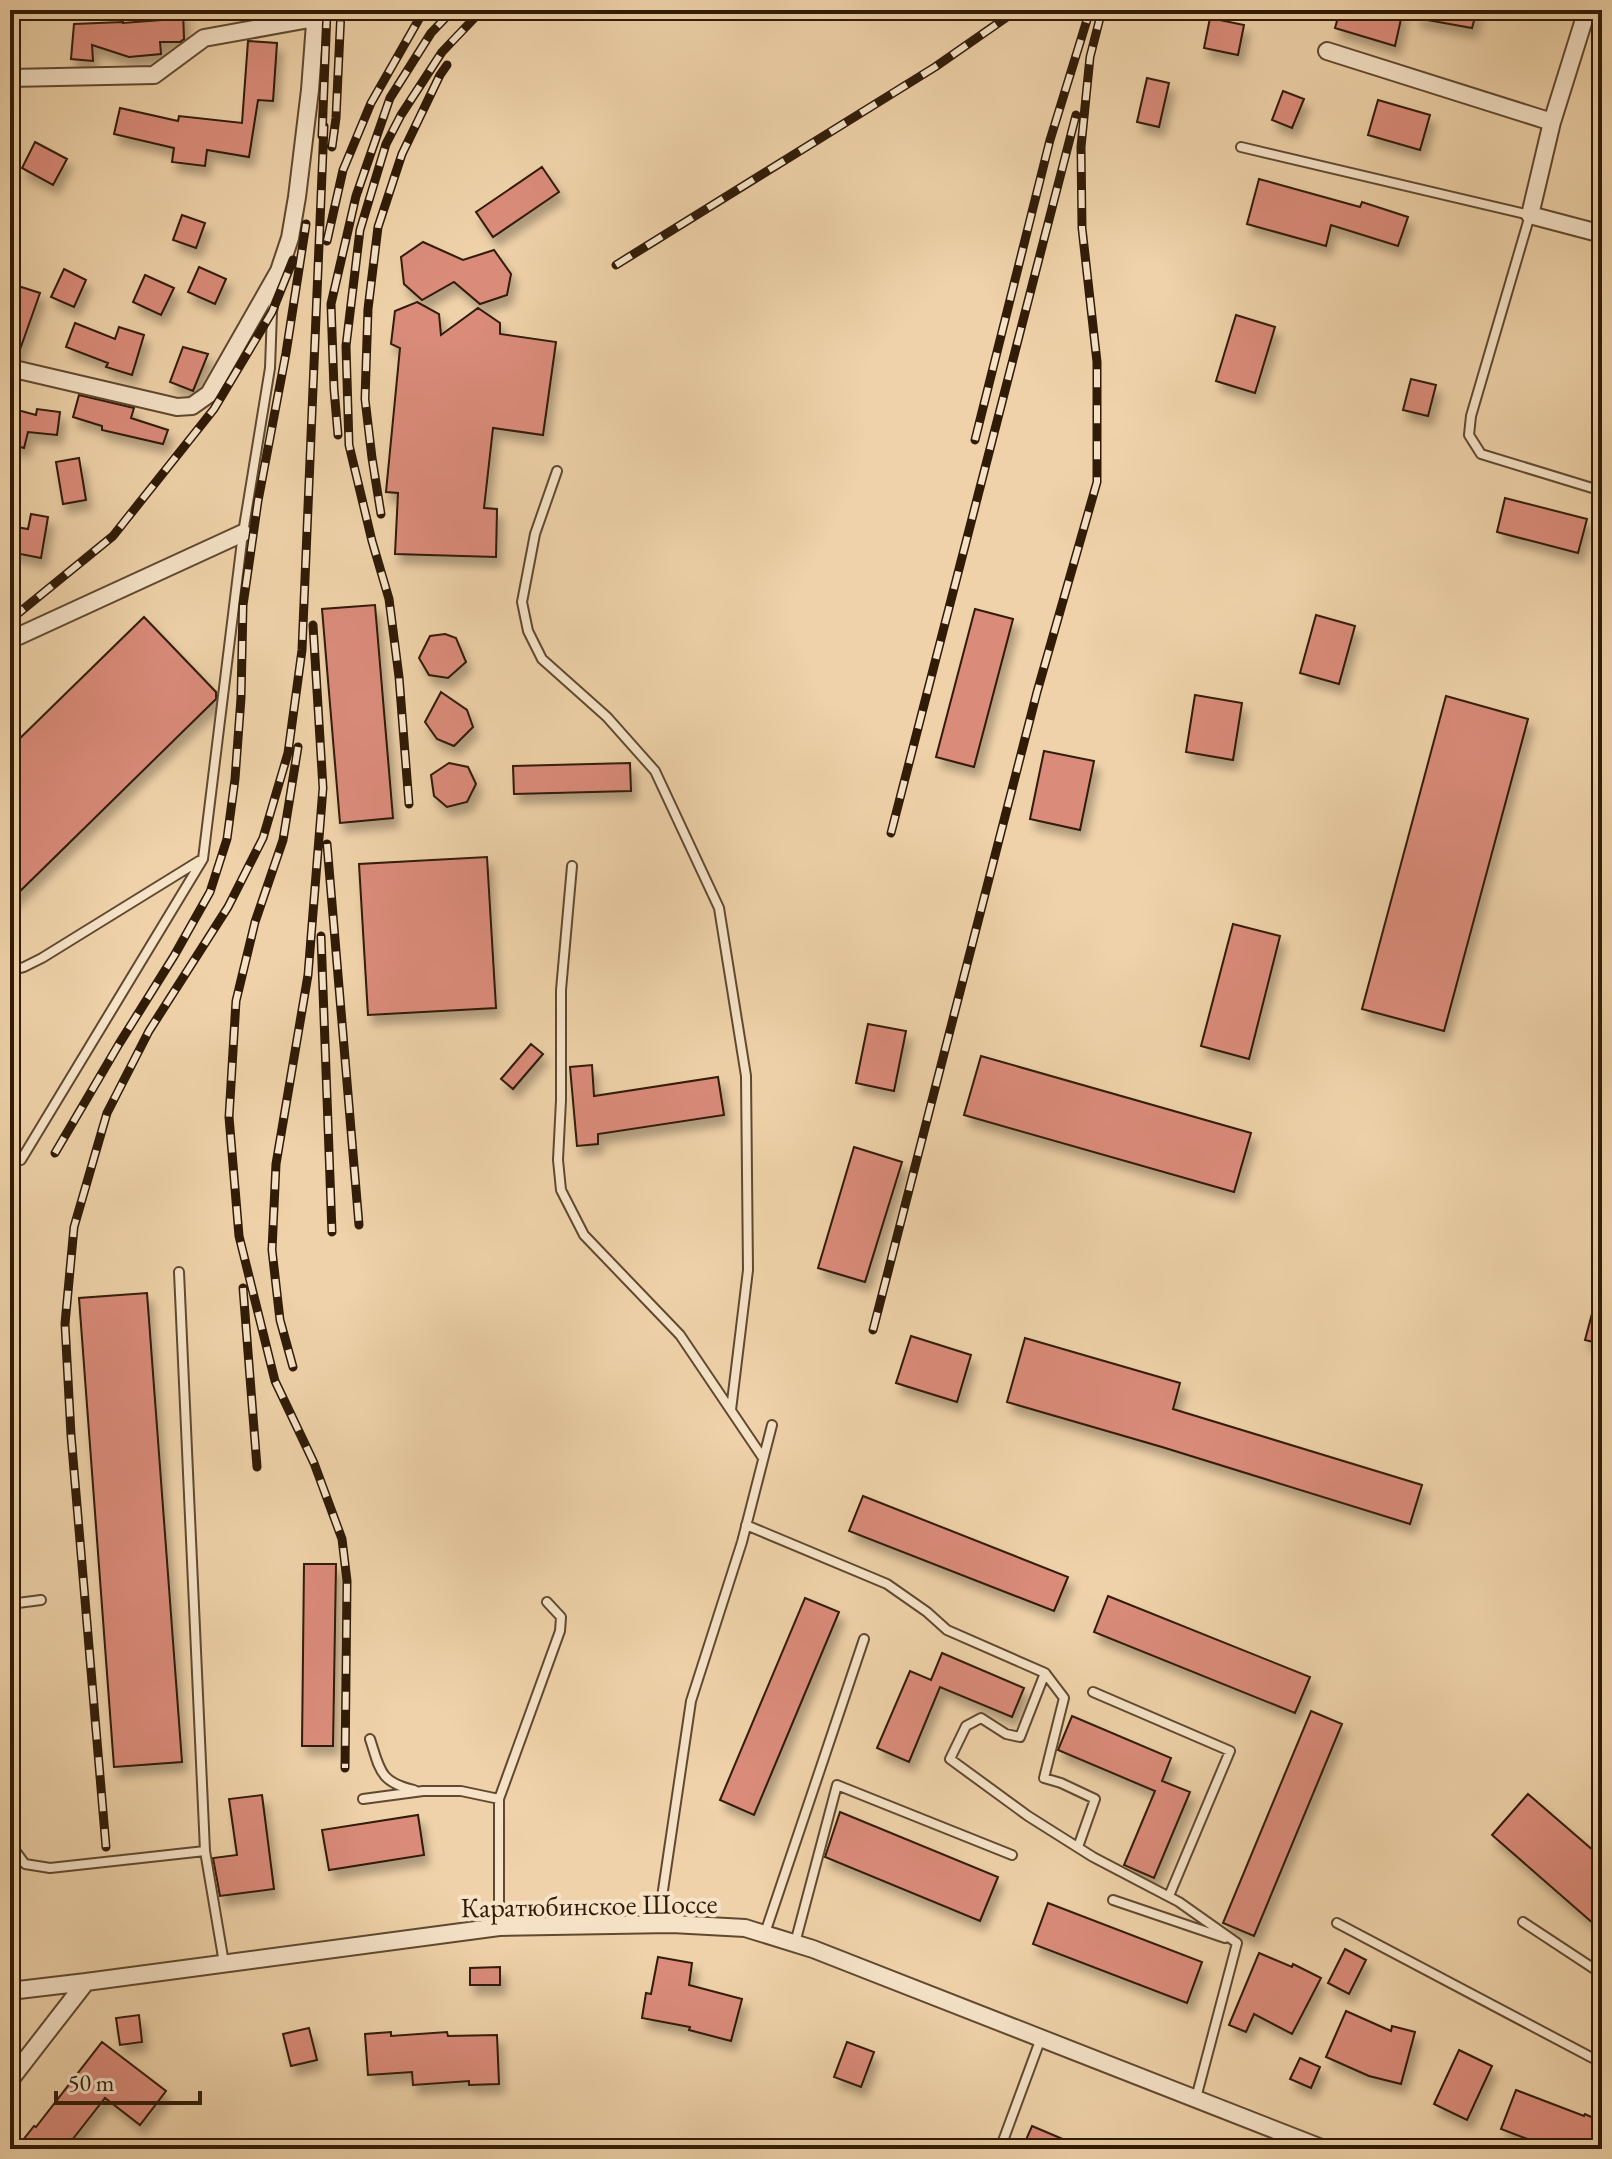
<svg xmlns="http://www.w3.org/2000/svg" width="1612" height="2159" viewBox="0 0 1612 2159" font-family="'EB Garamond',serif">
	<style>
		.building { fill: #da8b7a; stroke: #301b07; stroke-width: 2; filter: url(#shadow) }
		.lines { fill: none; stroke-linecap: round; stroke-linejoin: round }
		.service-casing { stroke: #604930; stroke-width: 12 }
		.minor-casing { stroke: #604930; stroke-width: 20 }
		.service { stroke: #f5e2c7; stroke-width: 8 }
		.minor { stroke: #f5e2c7; stroke-width: 16 }
		.rail-casing { stroke: #301b07; stroke-width: 9 }
		.rail { stroke: #f5e2c7; stroke-width: 6; stroke-dasharray: 18; stroke-linecap: butt }
		.labels { text-anchor: middle; stroke-width: 8; stroke-linejoin: round; paint-order: stroke }
		.street-label { font-size: 28px; fill: #301b07; stroke: #f5e2c7 }
	</style>
	<defs>
		<filter id="shadow"><feDropShadow dx="5" dy="9" stdDeviation="4" flood-color="#0004"/></filter>
	</defs>
	<rect width="100%" height="100%" fill="#efd2a9"/>
	<filter id="stains"><feTurbulence type="fractalNoise" baseFrequency=".0025" numOctaves="4"/><feColorMatrix values="0 0 0 0 .2 0 0 0 0 .09 0 0 0 0 .02 0 0 0 .5 -.17"/></filter>
	<radialGradient id="worn" r=".72"><stop offset=".6" stop-color="#630" stop-opacity="0"/><stop offset="1" stop-color="#630" stop-opacity=".3"/></radialGradient>
	<path class="building" d="M 160,10 L 183,10 L 184,39 L 180,42 L 160,42 L 161,54 L 129,57 L 92,45 L 93,61 L 71,59 L 74,24 L 123,22 L 123,23 L 161,20 Z
		M 1340,10 L 1403,10 L 1395,46 L 1335,28 Z
		M 1417,10 L 1477,10 L 1472,28 L 1416,18 Z
		M 1210,18 L 1244,25 L 1238,55 L 1204,48 Z
		M 248,41 L 277,43 L 273,101 L 258,100 L 249,157 L 207,150 L 205,166 L 172,162 L 174,148 L 114,134 L 120,108 L 178,121 L 179,116 L 242,123 Z
		M 1147,78 L 1169,83 L 1159,127 L 1137,122 Z
		M 1283,91 L 1304,99 L 1292,128 L 1272,120 Z
		M 1378,100 L 1430,115 L 1420,150 L 1368,135 Z
		M 35,142 L 67,159 L 53,185 L 22,168 Z
		M 542,167 L 559,192 L 493,237 L 476,212 Z
		M 1259,179 L 1360,207 L 1362,202 L 1408,217 L 1398,246 L 1331,225 L 1326,246 L 1247,224 Z
		M 182,215 L 205,223 L 196,248 L 173,240 Z
		M 423,242 L 463,260 L 494,250 L 511,274 L 507,295 L 480,304 L 454,282 L 422,300 L 404,284 L 401,257 Z
		M 199,267 L 226,279 L 215,304 L 188,292 Z
		M 64,269 L 86,280 L 74,307 L 51,297 Z
		M 145,275 L 174,288 L 161,315 L 133,302 Z
		M 15,285 L 40,293 L 17,358 L 10,357 L 10,300 Z
		M 417,302 L 439,314 L 441,335 L 478,308 L 500,323 L 500,334 L 556,342 L 543,435 L 493,428 L 484,508 L 497,509 L 496,557 L 395,554 L 398,493 L 386,492 L 400,348 L 391,344 L 395,311 Z
		M 1236,315 L 1275,327 L 1255,393 L 1216,381 Z
		M 75,323 L 115,339 L 119,327 L 144,335 L 132,375 L 106,367 L 108,363 L 66,347 Z
		M 183,347 L 208,354 L 193,391 L 170,382 Z
		M 1411,379 L 1436,385 L 1428,416 L 1403,410 Z
		M 79,395 L 134,408 L 131,418 L 168,430 L 163,444 L 102,430 L 102,426 L 73,417 Z
		M 10,408 L 36,415 L 37,409 L 60,412 L 57,435 L 28,432 L 24,448 L 10,444 Z
		M 79,458 L 86,500 L 63,504 L 56,462 Z
		M 1505,498 L 1587,519 L 1578,553 L 1497,532 Z
		M 31,514 L 48,517 L 41,558 L 10,552 L 10,526 L 28,529 Z
		M 375,605 L 393,818 L 340,823 L 322,609 Z
		M 975,609 L 1013,619 L 974,767 L 936,757 Z
		M 1316,615 L 1355,626 L 1339,684 L 1300,673 Z
		M 144,617 L 216,692 L 216,699 L 10,901 L 10,748 Z
		M 445,634 L 456,638 L 466,662 L 448,678 L 429,675 L 419,658 L 430,636 Z
		M 441,692 L 467,710 L 473,727 L 454,746 L 437,739 L 425,722 Z
		M 1195,695 L 1242,703 L 1233,760 L 1186,752 Z
		M 1446,696 L 1528,719 L 1444,1031 L 1362,1009 Z
		M 1044,751 L 1094,761 L 1080,830 L 1030,819 Z
		M 449,763 L 468,767 L 476,784 L 467,802 L 447,807 L 434,796 L 431,775 Z
		M 630,763 L 631,791 L 514,794 L 513,766 Z
		M 487,857 L 496,1008 L 368,1015 L 359,864 Z
		M 1233,924 L 1280,936 L 1249,1059 L 1201,1046 Z
		M 868,1024 L 906,1031 L 894,1091 L 856,1083 Z
		M 531,1044 L 543,1054 L 513,1089 L 501,1079 Z
		M 981,1056 L 1251,1133 L 1234,1192 L 964,1115 Z
		M 592,1065 L 594,1096 L 718,1077 L 724,1115 L 598,1134 L 598,1144 L 577,1146 L 570,1067 Z
		M 854,1147 L 902,1162 L 865,1282 L 818,1268 Z
		M 147,1293 L 182,1762 L 114,1767 L 79,1298 Z
		M 1597,1295 L 1602,1296 L 1602,1344 L 1585,1340 Z
		M 911,1336 L 971,1355 L 957,1402 L 896,1383 Z
		M 1025,1338 L 1180,1383 L 1173,1409 L 1422,1485 L 1410,1524 L 1162,1447 L 1007,1402 Z
		M 863,1496 L 1068,1577 L 1054,1611 L 849,1531 Z
		M 304,1564 L 336,1564 L 333,1746 L 302,1746 Z
		M 1108,1596 L 1310,1677 L 1295,1713 L 1094,1632 Z
		M 805,1598 L 839,1612 L 754,1815 L 720,1800 Z
		M 942,1653 L 1024,1688 L 1012,1717 L 940,1687 L 909,1762 L 877,1748 L 910,1671 L 931,1680 Z
		M 1311,1711 L 1342,1724 L 1254,1936 L 1223,1923 Z
		M 1072,1716 L 1171,1758 L 1162,1781 L 1190,1792 L 1154,1878 L 1124,1865 L 1155,1791 L 1058,1750 Z
		M 1528,1794 L 1602,1858 L 1602,1931 L 1492,1835 Z
		M 262,1795 L 274,1889 L 220,1896 L 213,1858 L 237,1855 L 229,1799 Z
		M 840,1812 L 998,1877 L 980,1921 L 825,1857 Z
		M 418,1815 L 424,1855 L 329,1870 L 322,1830 Z
		M 1048,1903 L 1202,1962 L 1187,2003 L 1033,1944 Z
		M 1345,1949 L 1366,1960 L 1349,1994 L 1328,1983 Z
		M 1259,1953 L 1292,1967 L 1293,1964 L 1321,1978 L 1292,2034 L 1254,2014 L 1246,2032 L 1229,2025 Z
		M 658,1957 L 692,1963 L 689,1985 L 742,1999 L 731,2041 L 689,2030 L 690,2027 L 642,2018 L 646,1993 L 651,1994 Z
		M 500,1967 L 500,1985 L 470,1985 L 470,1968 Z
		M 1346,2011 L 1391,2031 L 1392,2026 L 1415,2032 L 1401,2084 L 1369,2076 L 1326,2057 Z
		M 139,2015 L 142,2042 L 120,2045 L 116,2018 Z
		M 309,2028 L 317,2060 L 291,2066 L 283,2034 Z
		M 391,2032 L 391,2036 L 447,2032 L 448,2036 L 497,2035 L 499,2084 L 469,2085 L 469,2081 L 413,2085 L 412,2072 L 368,2075 L 365,2034 Z
		M 102,2042 L 166,2091 L 140,2125 L 105,2098 L 72,2140 L 71,2139 L 63,2149 L 16,2149 L 34,2126 L 36,2127 Z
		M 847,2042 L 874,2052 L 861,2087 L 834,2077 Z
		M 1459,2050 L 1492,2066 L 1467,2120 L 1434,2104 Z
		M 1300,2058 L 1320,2067 L 1311,2088 L 1290,2079 Z
		M 1516,2090 L 1584,2116 L 1585,2114 L 1602,2122 L 1602,2149 L 1554,2149 L 1501,2129 Z
		M 1032,2126 L 1086,2149 L 1022,2149 Z"/>
	<g class="lines">
		<defs>
			<path id="service" d="M 1241,147 L 1530,215 L 1471,416 L 1469,435 L 1481,454 L 1602,491
				M 557,471 L 535,534 L 522,602 L 528,631 L 542,659 L 607,717 L 655,771 L 719,908 L 746,1076 L 748,1270 L 731,1410
				M 572,866 L 561,990 L 561,1100 L 558,1160 L 561,1190 L 584,1235 L 680,1335 L 763,1458
				M 10,971 L 24,967 L 42,958 L 199,861
				M 21,1160 L 203,859 L 243,533 L 270,368 L 272,312 L 277,283
				M 179,1272 L 205,1851 L 224,1963
				M 746,1525 L 887,1584 L 927,1612 L 947,1630 L 1045,1673 L 1020,1737 L 1006,1734 L 981,1718 L 966,1726 L 950,1759 L 1028,1816 L 1093,1857 L 1179,1902 L 1237,1943 L 1196,2098
				M 10,1604 L 41,1600
				M 1045,1673 L 1064,1698 L 1044,1778 L 1061,1783 L 1095,1799 L 1078,1847
				M 1093,1692 L 1230,1751 L 1169,1896
				M 370,1739 C 380,1769 379,1782 414,1790
				M 363,1799 L 423,1791 L 461,1791 L 499,1799
				M 10,1838 L 11,1845 L 25,1864 L 50,1868 L 205,1851
				M 1113,1900 L 1225,1938
				M 1523,1922 L 1602,1974
				M 1337,1923 L 1602,2063
				M 658,1924 L 691,1701 L 742,1542 L 772,1425
				M 499,1926 L 499,1799 L 560,1631 L 561,1617 L 547,1602
				M 765,1933 L 864,1639
				M 795,1943 L 837,1785 L 1012,1855
				M 1000,2149 L 1041,2038"/>
			<path id="minor" d="M 1327,51 L 1552,122 L 1530,215 L 1602,234
				M 10,78 L 154,75 L 204,38 L 315,18
				M 1552,122 L 1587,10
				M 10,368 L 177,407 L 192,406 L 209,394 L 279,271 L 290,238 L 297,197 L 310,90 L 316,10
				M 10,640 L 243,533
				M 10,1991 L 86,1982 L 499,1927 L 672,1924 L 745,1928 L 813,1949 L 1324,2149
				M 10,2080 L 86,1982"/>
		</defs>
		<use href="#service" class="service-casing"/>
		<use href="#minor" class="minor-casing"/>
		<use href="#service" class="service"/>
		<use href="#minor" class="minor"/>
		<defs>
			<path id="rail" d="M 322,136 L 327,10
				M 332,147 L 336,118 L 341,10
				M 327,241 L 343,170 L 371,103 L 419,19 L 427,10
				M 616,265 L 935,67 L 1017,10
				M 338,435 L 334,389 L 331,304 L 356,196 L 390,98 L 431,33 L 453,10
				M 975,440 L 1050,140 L 1090,10
				M 381,514 L 372,458 L 365,399 L 368,309 L 378,227 L 402,154 L 440,75 L 447,65
				M 10,620 L 113,536 L 214,409 L 272,312 L 293,260
				M 298,747 L 283,840 L 255,922 L 236,1001 L 229,1117 L 239,1236 L 275,1381 L 314,1463 L 342,1539 L 347,1581 L 345,1768
				M 409,804 L 399,677 L 389,599 L 372,541 L 349,445 L 346,346 L 360,230 L 386,144 L 401,115 L 442,52 L 482,10
				M 891,833 L 1076,115
				M 327,844 L 359,1225
				M 321,936 L 332,1232
				M 55,1153 L 119,1044 L 174,956 L 210,892 L 227,839 L 235,779 L 241,698 L 243,605 L 258,501 L 286,353 L 306,224
				M 243,1288 L 257,1467
				M 873,1330 L 1037,692 L 1097,482 L 1097,362 L 1082,228 L 1081,147 L 1090,57 L 1102,10
				M 293,1367 L 280,1320 L 272,1250 L 276,1164 L 308,975 L 323,788 L 313,625
				M 106,1847 L 71,1435 L 65,1324 L 74,1227 L 107,1113 L 149,1031 L 228,907 L 263,838 L 288,753 L 302,650 L 324,126"/>
		</defs>
		<use href="#rail" class="rail-casing"/>
		<use href="#rail" class="rail"/>
	</g>
	<g class="labels">
		<g class="street-label">
			<text transform="translate(589 1905) rotate(-1)" y="10">Каратюбинское Шоссе</text>
		</g>
	</g>
	<rect width="1612" height="2159" fill="none" stroke="#efd2a9" stroke-width="40"/>
	<rect x="12" y="12" width="1588" height="2135" fill="none" stroke="#301b07" stroke-width="4"/>
	<rect x="20" y="20" width="1572" height="2119" fill="none" stroke="#301b07" stroke-width="2"/>
	<path d="M56 2091v12h144v-12" fill="none" stroke="#301b07" stroke-width="4"/>
	<text x="68" y="2091" font-size="24" fill="#301b07" stroke="#f5e2c7" stroke-width="6" paint-order="stroke">50 m</text>
	<rect width="100%" height="100%" filter="url(#stains)"/>
	<rect width="100%" height="100%" fill="url(#worn)"/>
</svg>
